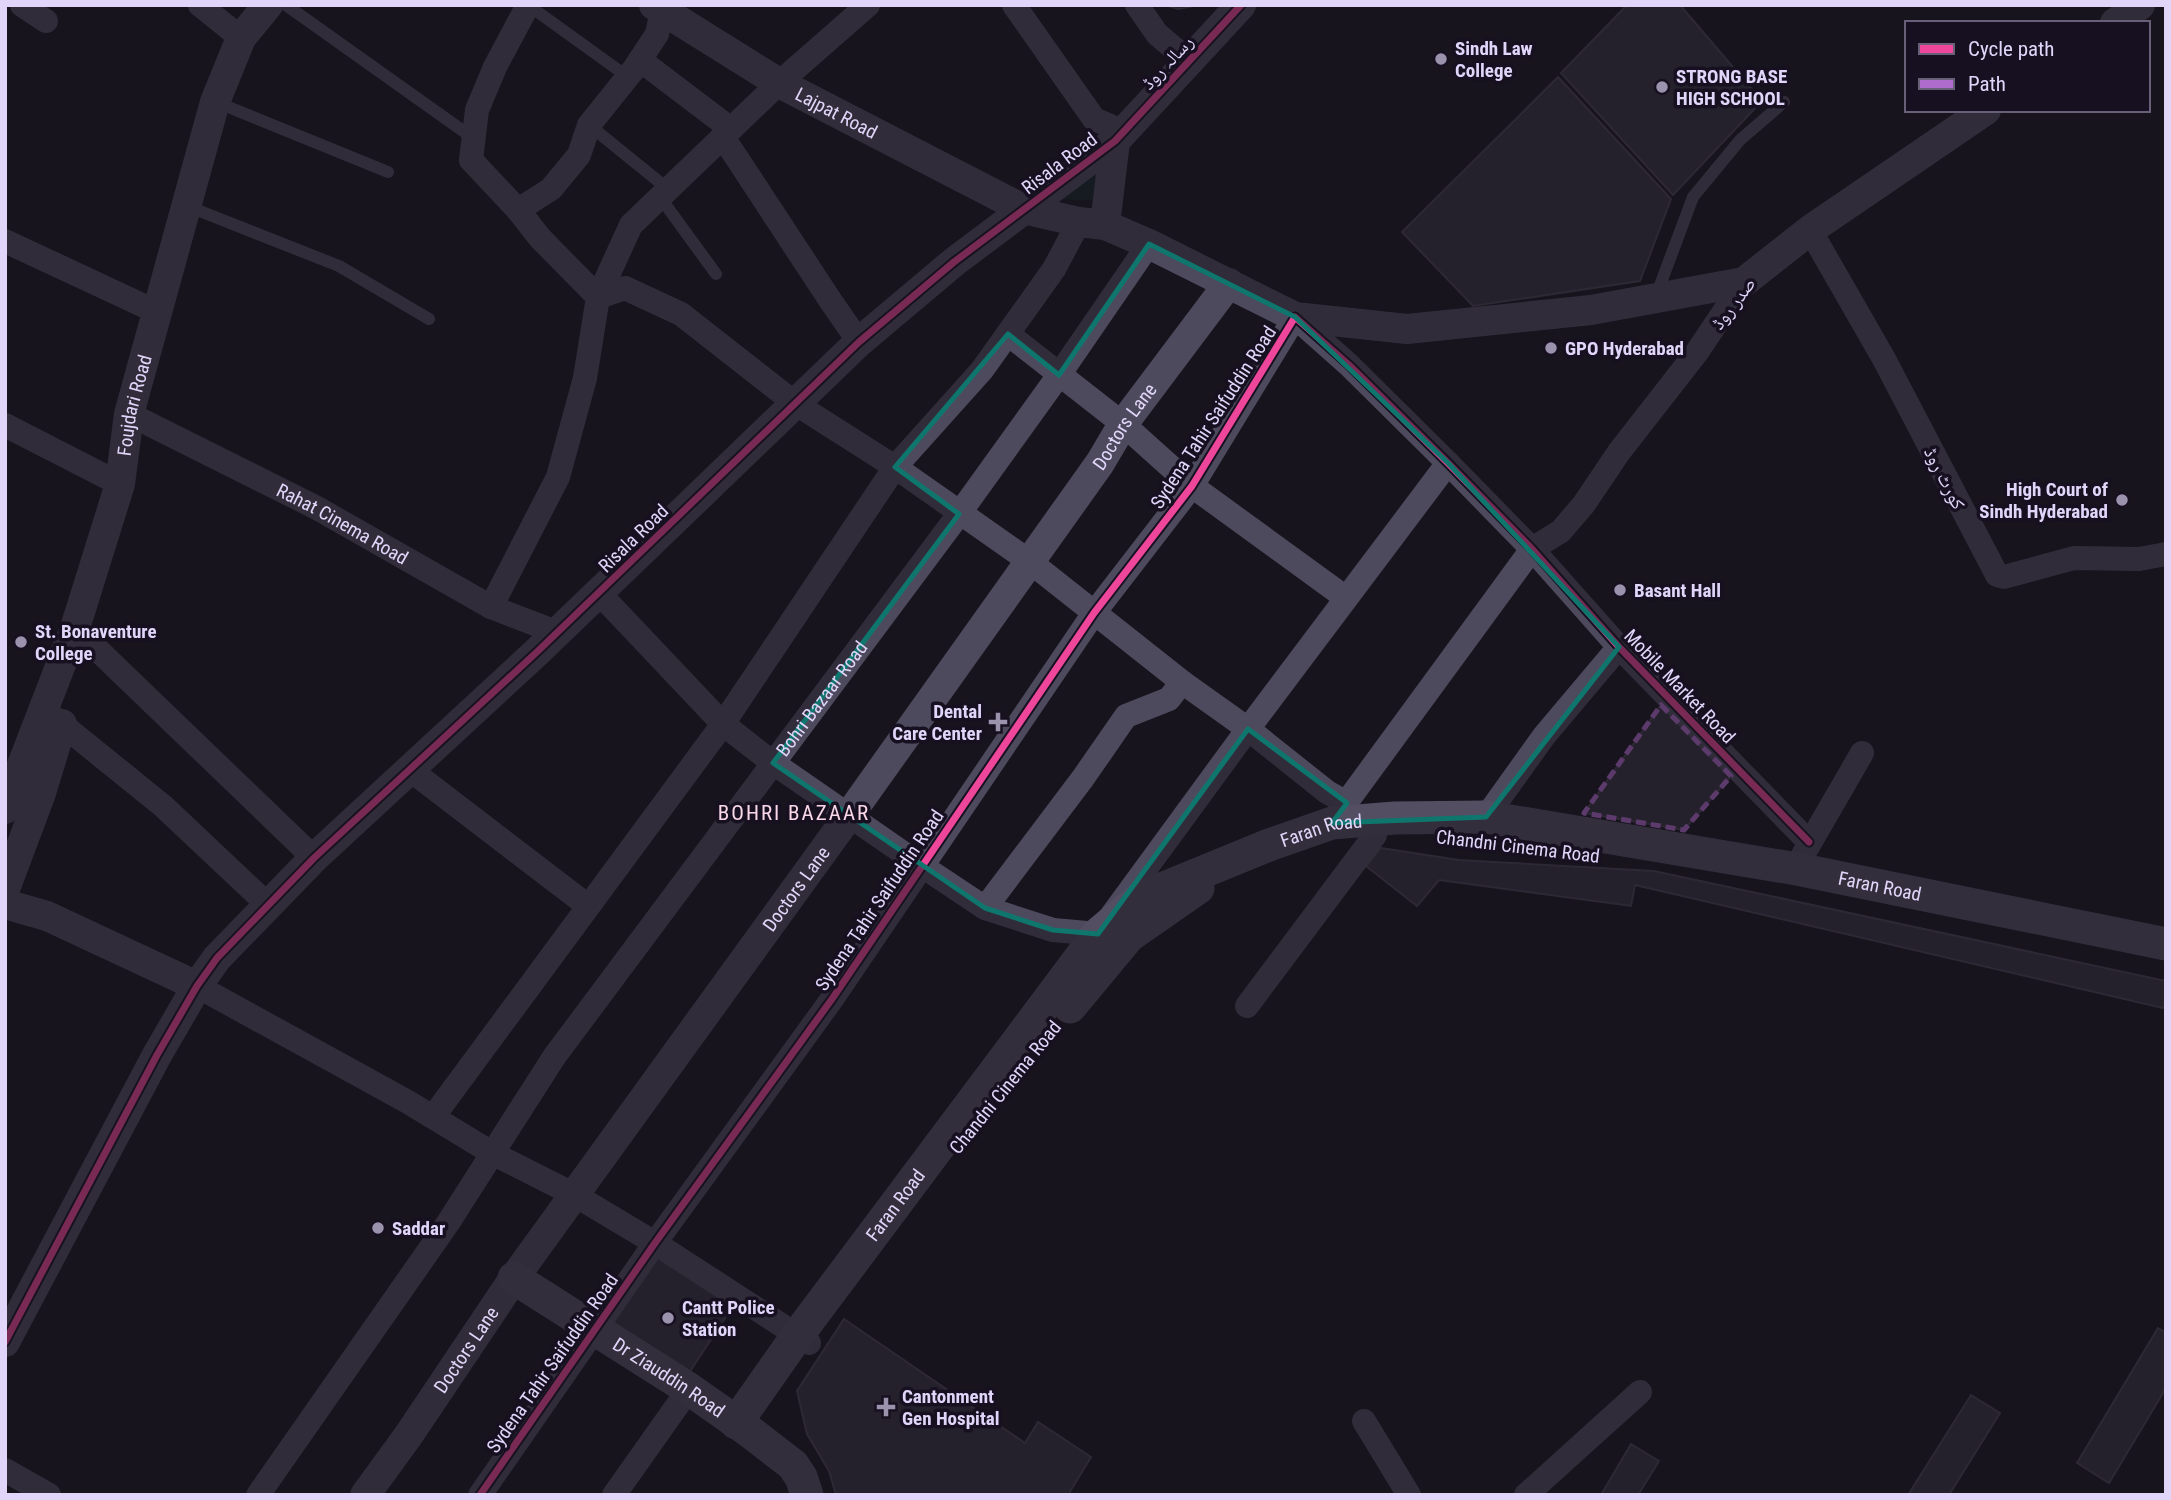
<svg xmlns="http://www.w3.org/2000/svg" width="2171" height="1500" viewBox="0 0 2171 1500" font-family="'Roboto Condensed','Noto Naskh Arabic',sans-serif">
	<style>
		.green { fill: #152428 }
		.building { fill: #37323f; stroke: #464050; stroke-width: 2 }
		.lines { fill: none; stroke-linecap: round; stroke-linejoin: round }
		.service { stroke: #4e4a5d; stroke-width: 12 }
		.minor { stroke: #4e4a5d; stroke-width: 24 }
		.tertiary { stroke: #4e4a5d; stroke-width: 30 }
		.secondary { stroke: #544e63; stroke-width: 33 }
		.quiet { stroke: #b06ccc; stroke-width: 5; stroke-dasharray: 10 5; stroke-linecap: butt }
		.cycleway-casing { stroke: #171021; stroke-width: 11 }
		.cycleway { stroke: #ed469a; stroke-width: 7 }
		.marked { fill: none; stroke: #0f766e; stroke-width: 5; stroke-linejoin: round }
		.poi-dot { fill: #9b92ad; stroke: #171021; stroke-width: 2.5 }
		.labels { text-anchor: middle; stroke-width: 7; stroke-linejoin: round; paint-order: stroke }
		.poi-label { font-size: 19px; font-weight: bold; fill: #e1d6fa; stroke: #171021; text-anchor: start }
		.street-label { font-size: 19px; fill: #e1d6fa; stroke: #171021 }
		.neighbourhood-label { font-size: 21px; letter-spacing: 2px; fill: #fad8e7; stroke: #171021 }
	</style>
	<rect width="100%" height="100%" fill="#18141d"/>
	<path class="green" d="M 1099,162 L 1104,201 L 1055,199 Z"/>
	<path class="building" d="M 1165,5 L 1200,5 L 1178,9 Z
		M 1627,5 L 1680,5 L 1762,101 L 1673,195 L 1561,73 Z
		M 1558,77 L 1671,199 L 1640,281 L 1473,306 L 1402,232 Z
		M 1661,705 L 1731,776 L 1684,830 L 1584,813 Z
		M 1381,848 L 1459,860 L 1654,871 L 2166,981 L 2166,1002 L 2163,1008 L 1635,885 L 1631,906 L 1439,880 L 1417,906 L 1366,866 Z
		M 660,1248 L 733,1306 L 683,1382 L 603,1329 Z
		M 844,1319 L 1025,1443 L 1038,1422 L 1091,1457 L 1068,1495 L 836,1495 L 829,1471 L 807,1434 L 797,1391 Z
		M 2158,1328 L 2166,1333 L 2166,1388 L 2109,1483 L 2077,1463 Z
		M 1971,1395 L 2000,1413 L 1949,1495 L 1908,1495 Z
		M 1631,1444 L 1659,1461 L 1638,1495 L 1601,1495 Z"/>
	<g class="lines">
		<path class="service" d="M 286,5 L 473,138
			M 528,5 L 628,77
			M 216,102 L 388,172
			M 589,125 L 668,189
			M 660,197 L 716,274
			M 187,206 L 339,266 L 429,319
			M 1656,296 L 1693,197 L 1740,140 L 1784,102"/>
		<g class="minor">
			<path d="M 22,5 L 46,21"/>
			<path d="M 200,5 L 241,38"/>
			<path d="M 666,5 L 662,11 L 657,34 L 634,69 L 589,125 L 579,155 L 551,189 L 518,210 L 540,238 L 598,297 L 625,288 L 681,314 L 796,404 L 895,467 L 1029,561 L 1182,682 L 1248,729 L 1327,792 L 1347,803"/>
			<path d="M 1014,5 L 1094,119 L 1122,131"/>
			<path d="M 1137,5 L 1157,34 L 1189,61"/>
			<path d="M 640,60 L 731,129"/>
			<path d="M 723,137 L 830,300 L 859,342"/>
			<path d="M 518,210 L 471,160 L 477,110 L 495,67 L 528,5"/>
			<path d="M 1810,230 L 1884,359 L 1997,575 L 2004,577 L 2074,558 L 2139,559 L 2166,554"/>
			<path d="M 5,241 L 157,312"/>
			<path d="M 1008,334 L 1123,424 L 1192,486 L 1346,598"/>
			<path id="s1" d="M 129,414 L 317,508 L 491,607 L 556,632"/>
			<path d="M 5,425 L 120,484"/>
			<path d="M 599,593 L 723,724 L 773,763 L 922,866 L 985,908 L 1053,930 L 1098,934 L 1248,729 L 1448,463"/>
			<path d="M 491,607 L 558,477 L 585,378 L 598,297 L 631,225 L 779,83 L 868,5"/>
			<path d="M 75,628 L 314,858"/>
			<path d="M 48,713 L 163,806 L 267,904"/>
			<path d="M 409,769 L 588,906"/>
			<path d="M 1338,814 L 1532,549 L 1561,531 L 1584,504 L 1619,452 L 1697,352 L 1744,282"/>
			<path d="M 1486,817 L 1544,736 L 1619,647"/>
			<path d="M 1803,855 L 1862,753"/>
			<path d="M 985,908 L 1083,778 L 1126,716 L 1169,699 L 1182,682"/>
			<path d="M 197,986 L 408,1102 L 492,1153 L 573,1194 L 655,1243 L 809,1343"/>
			<path d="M 1247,1006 L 1375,835"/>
			<path d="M 433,1117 L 723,724 L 895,467 L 982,370 L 1054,269 L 1079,222"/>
			<path d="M 1364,1421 L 1409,1495"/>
			<path d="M 5,1470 L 49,1495"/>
			<path id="s2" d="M 258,1495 L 448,1223 L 554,1057 L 959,514 L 1059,375 L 1149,244"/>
			<path d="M 480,1495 L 655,1243 L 832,999 L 1094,613 L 1192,486 L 1295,317 L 1349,365 L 1448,463 L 1532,549 L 1619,647 L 1809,842"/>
			<path d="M 614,1495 L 689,1389"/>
			<path d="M 1526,1495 L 1640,1392"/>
		</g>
		<g class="tertiary">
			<path id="s3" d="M 654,5 L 779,83 L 1023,209 L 1079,222 L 1105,225 L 1149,244 L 1295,317 L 1407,329 L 1591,310 L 1744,282 L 1810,230 L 1986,110"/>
			<path d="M 2115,23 L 2140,5"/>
			<path d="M 1105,225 L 1115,141"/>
			<path id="s4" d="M 5,809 L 75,628 L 120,484 L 129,414 L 215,102 L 241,38 L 268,5"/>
			<path d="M 5,889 L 41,793 L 62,724"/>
			<path d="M 5,904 L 47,916 L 197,986"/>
			<path d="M 5,1342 L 157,1055 L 197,986 L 217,958 L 314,858 L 539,650 L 859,342 L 954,262 L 1115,141 L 1241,5"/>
			<path id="s5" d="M 365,1495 L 408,1436 L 514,1278 L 850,814 L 1100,463 L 1123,424 L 1229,283"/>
		</g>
		<g class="secondary">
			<path d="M 1070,1007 L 1129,936 L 1198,888"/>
			<path id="s6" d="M 514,1278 L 689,1389 L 749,1431 L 793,1465 L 801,1477 L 807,1495"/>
			<path id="s7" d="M 736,1423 L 797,1336 L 1098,934 L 1142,897 L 1269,845 L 1332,823 L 1395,818 L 1486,817 L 1797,869 L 2166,944"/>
		</g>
		<path class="quiet" d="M 1661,705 L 1731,776 L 1684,830 L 1584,813 Z"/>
		<defs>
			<path id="cycleway" d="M 5,1342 L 157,1055 L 197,986 L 217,958 L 314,858 L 539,650 L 859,342 L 954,262 L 1115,141 L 1241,5
				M 480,1495 L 655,1243 L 832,999 L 1094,613 L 1192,486 L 1295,317 L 1349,365 L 1448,463 L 1532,549 L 1619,647 L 1809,842"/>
		</defs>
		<use href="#cycleway" class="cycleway-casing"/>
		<use href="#cycleway" class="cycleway"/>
	</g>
	<path d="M0 0H2171V1500H0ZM 1149,244 L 1295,317 L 1448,463 L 1619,647 L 1486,817 L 1332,823 L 1347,803 L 1248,729 L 1098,934 L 1053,930 L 985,908 L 773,763 L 959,514 L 895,467 L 1008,334 L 1059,375 Z" fill="#18141d" fill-opacity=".55" fill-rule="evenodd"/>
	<path class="marked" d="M 1149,244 L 1295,317 L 1448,463 L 1619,647 L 1486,817 L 1332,823 L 1347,803 L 1248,729 L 1098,934 L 1053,930 L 985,908 L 773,763 L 959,514 L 895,467 L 1008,334 L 1059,375 Z"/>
	<g class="poi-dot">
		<circle cx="1441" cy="59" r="7"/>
		<circle cx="1662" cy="87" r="7"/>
		<circle cx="1551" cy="348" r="7"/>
		<circle cx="2122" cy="500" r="7"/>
		<circle cx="1620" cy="590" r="7"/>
		<circle cx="21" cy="642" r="7"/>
		<path d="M994.5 711.5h7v7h7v7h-7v7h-7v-7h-7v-7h7z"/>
		<circle cx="378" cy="1228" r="7"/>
		<circle cx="668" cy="1318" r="7"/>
		<path d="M882.5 1396.5h7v7h7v7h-7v7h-7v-7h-7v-7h7z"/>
	</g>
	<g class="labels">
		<g class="poi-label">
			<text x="1455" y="55">Sindh Law<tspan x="1455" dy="22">College</tspan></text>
			<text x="1676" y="83">STRONG BASE<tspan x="1676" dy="22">HIGH SCHOOL</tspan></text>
			<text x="1565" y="355">GPO Hyderabad</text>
			<text x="2108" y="496" text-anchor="end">High Court of<tspan x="2108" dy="22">Sindh Hyderabad</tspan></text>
			<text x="1634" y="597">Basant Hall</text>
			<text x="35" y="638">St. Bonaventure<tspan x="35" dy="22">College</tspan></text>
			<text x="982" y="718" text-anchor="end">Dental<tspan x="982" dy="22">Care Center</tspan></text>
			<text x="392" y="1235">Saddar</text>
			<text x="682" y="1314">Cantt Police<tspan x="682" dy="22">Station</tspan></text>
			<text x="902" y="1403">Cantonment<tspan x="902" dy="22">Gen Hospital</tspan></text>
		</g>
		<g class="street-label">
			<text transform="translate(1167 62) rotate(-47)" y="7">رسالہ روڈ</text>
			<text dy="7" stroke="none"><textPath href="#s3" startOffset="212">Lajpat Road</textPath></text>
			<text transform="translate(1059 163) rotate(-37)" y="7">Risala Road</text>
			<text transform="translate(1733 303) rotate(-53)" y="7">صدر روڈ</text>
			<text dy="7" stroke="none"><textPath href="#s4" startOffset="425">Foujdari Road</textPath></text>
			<text transform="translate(1213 417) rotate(-57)" y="7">Sydena Tahir Saifuddin Road</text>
			<text dy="7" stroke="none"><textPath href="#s5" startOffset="1311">Doctors Lane</textPath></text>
			<text transform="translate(1945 478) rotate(63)" y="7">کورٹ روڈ</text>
			<text dy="7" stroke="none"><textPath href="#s1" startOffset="240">Rahat Cinema Road</textPath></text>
			<text transform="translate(633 538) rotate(-44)" y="7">Risala Road</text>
			<text transform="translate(1680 686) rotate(46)" y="7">Mobile Market Road</text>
			<text dy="7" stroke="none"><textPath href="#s2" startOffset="976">Bohri Bazaar Road</textPath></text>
			<text dy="7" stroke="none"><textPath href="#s7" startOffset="858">Faran Road</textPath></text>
			<text transform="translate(1518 846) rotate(7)" y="7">Chandni Cinema Road</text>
			<text dy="7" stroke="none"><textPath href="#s7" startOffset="1424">Faran Road</textPath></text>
			<text dy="7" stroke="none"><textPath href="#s5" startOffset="744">Doctors Lane</textPath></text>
			<text transform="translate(879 900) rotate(-56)" y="7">Sydena Tahir Saifuddin Road</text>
			<text transform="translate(1005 1087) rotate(-51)" y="7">Chandni Cinema Road</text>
			<text dy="7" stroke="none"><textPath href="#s7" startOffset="270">Faran Road</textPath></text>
			<text dy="7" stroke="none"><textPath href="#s5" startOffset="177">Doctors Lane</textPath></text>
			<text transform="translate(552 1363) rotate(-55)" y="7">Sydena Tahir Saifuddin Road</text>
			<text dy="7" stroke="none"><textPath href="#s6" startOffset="184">Dr Ziauddin Road</textPath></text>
		</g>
		<g class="neighbourhood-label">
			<text x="794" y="820">BOHRI BAZAAR</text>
		</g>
	</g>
	<rect width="2171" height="1500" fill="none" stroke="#e1d6fa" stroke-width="14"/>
	<rect x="1905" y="21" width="245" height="91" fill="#171021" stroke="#685f78" stroke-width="2"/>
	<rect x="1919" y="44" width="35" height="10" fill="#ed469a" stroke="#685f78" stroke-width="2"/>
	<text x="1968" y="56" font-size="21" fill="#e1d6fa">Cycle path</text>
	<rect x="1919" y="79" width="35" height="10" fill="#b06ccc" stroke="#685f78" stroke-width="2"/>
	<text x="1968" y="91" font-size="21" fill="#e1d6fa">Path</text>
</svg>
